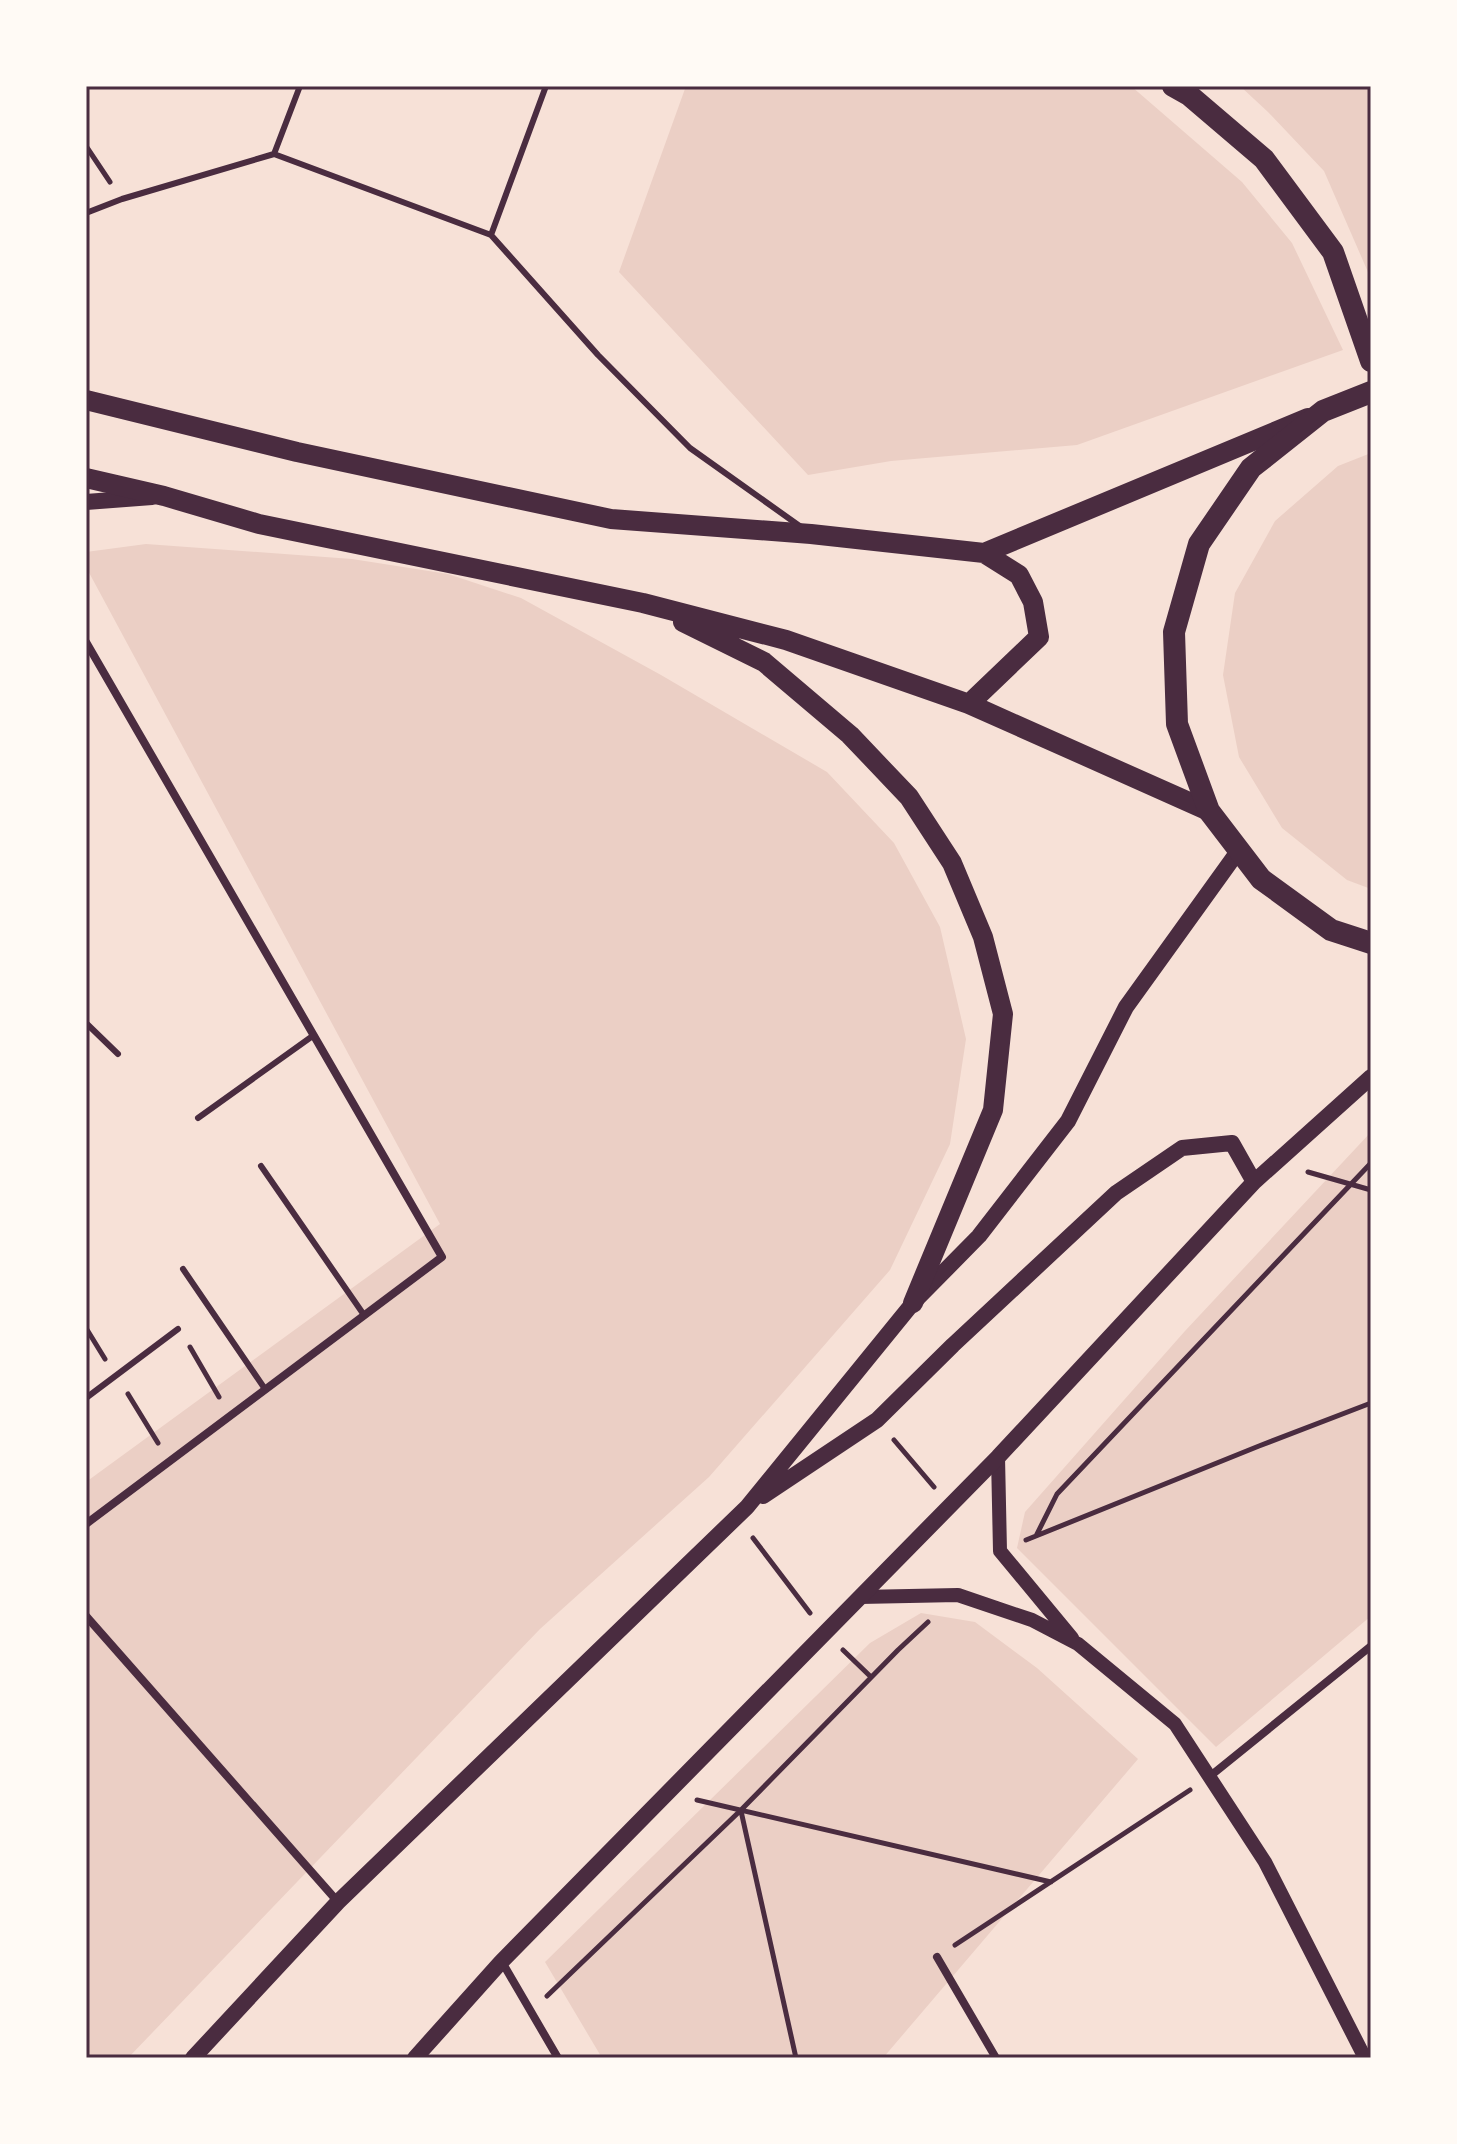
<svg xmlns="http://www.w3.org/2000/svg" width="1457" height="2144" viewBox="0 0 1457 2144" font-family="Jost,sans-serif">
	<style>
		.green { fill: #ebcfc5 }
		.lines { fill: none; stroke-linecap: round; stroke-linejoin: round }
		.path { stroke: #4a2c40; stroke-width: 5 }
		.service { stroke: #4a2c40; stroke-width: 6 }
		.minor { stroke: #4a2c40; stroke-width: 8 }
		.tertiary { stroke: #4a2c40; stroke-width: 14 }
		.secondary { stroke: #4a2c40; stroke-width: 16 }
		.primary { stroke: #4a2c40; stroke-width: 20 }
		.trunk { stroke: #4a2c40; stroke-width: 22 }
		.neatline { fill: none; stroke: #4a2c40; stroke-width: 3 }
	</style>
	<rect width="100%" height="100%" fill="#f7e1d7"/>
	<path class="green" d="M 686,86 L 1131,86 L 1242,182 L 1292,243 L 1343,350 L 1077,445 L 891,461 L 808,475 L 619,272 Z
		M 1240,86 L 1371,86 L 1371,279 L 1324,171 L 1268,112 Z
		M 1371,453 L 1371,889 L 1347,880 L 1282,828 L 1239,757 L 1223,675 L 1235,593 L 1275,521 L 1338,466 Z
		M 146,544 L 352,559 L 448,574 L 521,598 L 661,675 L 827,772 L 894,843 L 940,927 L 966,1039 L 950,1144 L 890,1270 L 709,1477 L 540,1629 L 128,2058 L 86,2058 L 86,1482 L 440,1224 L 86,567 L 86,552 Z
		M 1371,1132 L 1371,1616 L 1216,1747 L 1017,1548 L 1025,1512 L 1185,1331 Z
		M 921,1613 L 975,1622 L 1037,1668 L 1138,1759 L 883,2058 L 602,2058 L 545,1962 L 870,1643 Z"/>
	<g class="lines">
		<path class="path" d="M 86,146 L 110,182
			M 1308,1172 L 1371,1190
			M 86,1328 L 105,1359
			M 190,1347 L 219,1397
			M 128,1394 L 158,1443
			M 894,1440 L 934,1487
			M 1036,1536 L 1057,1494 L 1371,1163
			M 753,1538 L 810,1613
			M 1026,1540 L 1259,1446 L 1371,1403
			M 843,1650 L 871,1677
			M 697,1800 L 1051,1882
			M 741,1811 L 796,2058
			M 955,1945 L 1190,1790
			M 547,1996 L 741,1810 L 898,1650 L 928,1622"/>
		<path class="service" d="M 274,154 L 300,86
			M 86,213 L 122,199 L 274,154 L 491,235 L 598,355 L 690,448 L 801,527
			M 491,235 L 546,86
			M 86,1023 L 118,1054
			M 198,1118 L 314,1035
			M 261,1166 L 364,1315
			M 183,1269 L 265,1389
			M 86,1398 L 178,1329"/>
		<path class="minor" d="M 86,642 L 442,1257 L 86,1524
			M 86,1616 L 338,1902
			M 1209,1777 L 1371,1646
			M 937,1957 L 996,2058
			M 502,1962 L 558,2058"/>
		<path class="tertiary" d="M 998,1457 L 1000,1551 L 1072,1638
			M 860,1597 L 958,1595 L 1032,1620 L 1078,1644 L 1175,1724 L 1265,1862 L 1365,2058"/>
		<path class="secondary" d="M 86,502 L 152,497
			M 763,1496 L 877,1420 L 953,1345 L 1116,1193 L 1182,1148 L 1232,1143 L 1254,1182
			M 193,2058 L 338,1902 L 747,1507 L 913,1303 L 979,1236 L 1068,1121 L 1126,1007 L 1239,850
			M 415,2058 L 501,1962 L 998,1457 L 1254,1182 L 1371,1077"/>
		<path class="primary" d="M 86,400 L 297,452 L 611,519 L 811,534 L 984,553 L 1308,418
			M 86,478 L 164,496 L 259,524 L 643,603 L 786,640 L 969,704 L 1209,811
			M 683,622 L 764,662 L 850,735 L 909,797 L 952,863 L 983,937 L 1003,1014 L 993,1110 L 913,1303
			M 969,704 L 1039,637 L 1033,602 L 1019,575 L 984,553"/>
		<path class="trunk" d="M 1173,86 L 1189,95 L 1264,159 L 1333,252 L 1371,361
			M 1371,392 L 1323,411 L 1251,468 L 1199,544 L 1174,632 L 1177,724 L 1209,811 L 1261,879 L 1331,930 L 1371,943"/>
	</g>
	<rect width="1457" height="2144" fill="none" stroke="#fffaf5" stroke-width="176"/>
	<rect x="88" y="88" width="1281" height="1968" class="neatline"/>
</svg>
